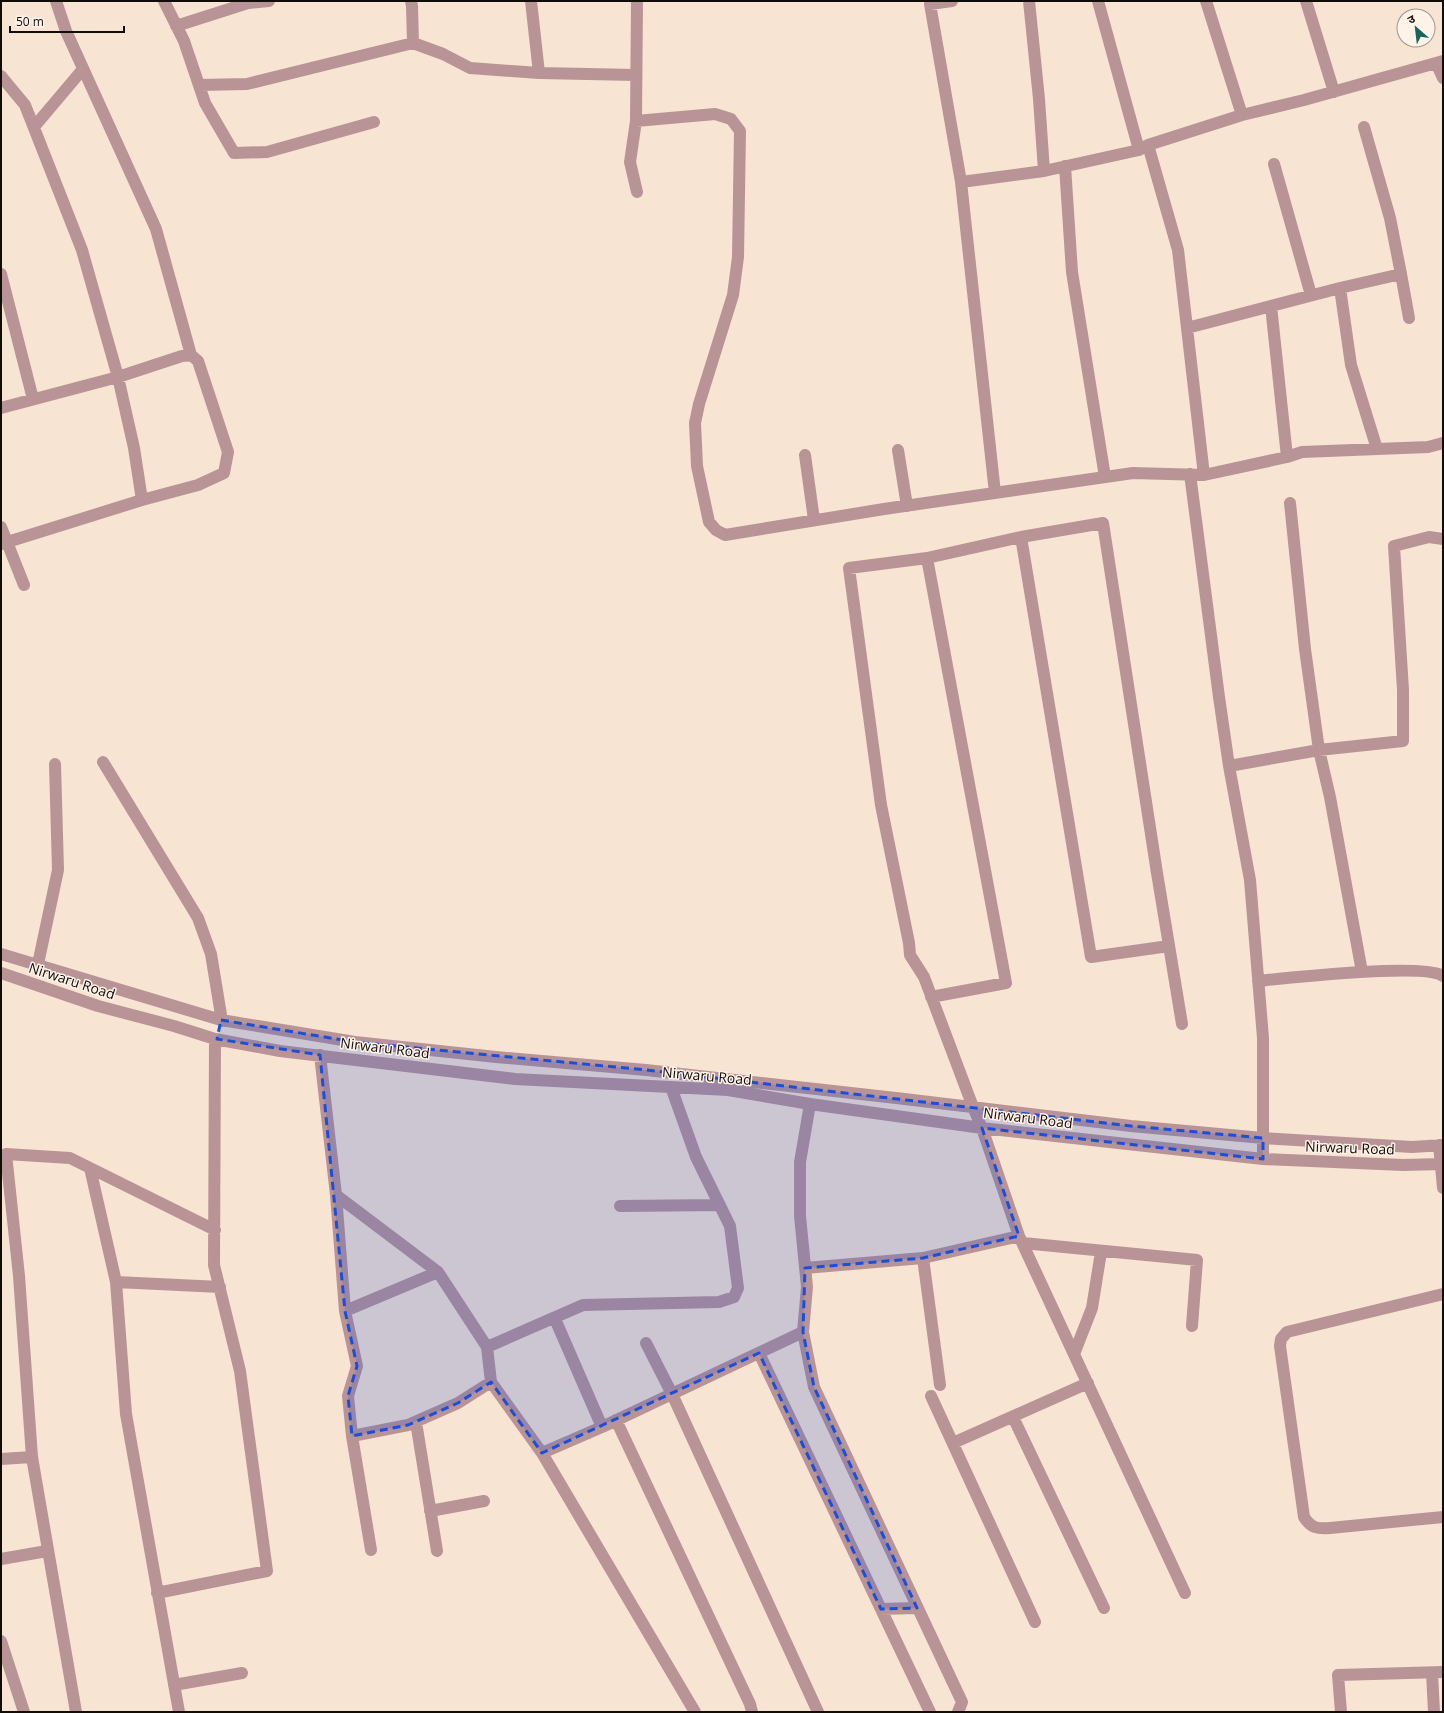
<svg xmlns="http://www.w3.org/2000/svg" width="1444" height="1713" viewBox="0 0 1444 1713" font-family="'Open Sans','Noto Sans Devanagari',sans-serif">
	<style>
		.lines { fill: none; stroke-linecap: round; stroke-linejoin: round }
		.minor { stroke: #b99496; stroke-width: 12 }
		.marked { fill: #1d4ed8; fill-opacity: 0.2; stroke: #1d4ed8; stroke-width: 3; stroke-dasharray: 8 5; stroke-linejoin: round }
		.labels { text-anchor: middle; stroke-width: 3; stroke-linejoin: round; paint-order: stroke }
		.street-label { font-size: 14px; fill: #120c07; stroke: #fff3e9 }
	</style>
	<rect width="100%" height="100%" fill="#f8e4d3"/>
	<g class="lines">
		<path class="minor" d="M 56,1 L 66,31 L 156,229 L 191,355
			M 164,1 L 184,41 L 205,103 L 234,153 L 267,152 L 374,122
			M 411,1 L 412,6 L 413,43
			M 531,1 L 539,73
			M 637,1 L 636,121 L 630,162 L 637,192
			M 952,1 L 930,4 L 961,182 L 995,493
			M 1029,1 L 1039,99 L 1044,171 L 1139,150 L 1148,145 L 1242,115 L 1206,1
			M 1098,1 L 1139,150
			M 1306,1 L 1334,92
			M 176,26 L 248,3 L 269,1
			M 1436,63 L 1443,78
			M 1,76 L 25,105 L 82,250 L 118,377 L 134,448 L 142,500
			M 199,85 L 247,84 L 413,43 L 443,54 L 470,68 L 539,73 L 636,75
			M 1242,115 L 1304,100 L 1443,61
			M 636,121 L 715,114 L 731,119 L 740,131 L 738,257 L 733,295 L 699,404 L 695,423 L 697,466 L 709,522 L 716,530 L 725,535 L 884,509 L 1133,473 L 1204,475 L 1287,457 L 1302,452 L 1428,447 L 1443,443
			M 34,127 L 83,69
			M 1148,145 L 1178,250 L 1204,475
			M 1274,164 L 1311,295
			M 1065,166 L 1072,272 L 1105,477
			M 961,182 L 1044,171
			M 1,274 L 33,399
			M 1401,274 L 1409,318
			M 1340,288 L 1401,274 L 1390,218 L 1364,127
			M 1271,306 L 1287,457
			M 1187,328 L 1340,288 L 1351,365 L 1377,449
			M 1,408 L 118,377 L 182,356 L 191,355 L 198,361 L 228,452 L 224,473 L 198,485 L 142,500 L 1,544
			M 898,450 L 907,506
			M 805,455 L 814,520
			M 1190,474 L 1219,697 L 1229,766 L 1319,750 L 1305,649 L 1290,503
			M 1,527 L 24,585
			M 1021,537 L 1091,957 L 1169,946
			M 927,558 L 1006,983 L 931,997
			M 103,762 L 198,918 L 211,954 L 222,1021
			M 1229,766 L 1250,880 L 1263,1038 L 1263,1159
			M 1,954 L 221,1020 L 355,1042 L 496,1057 L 646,1070 L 896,1098 L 1131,1126 L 1263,1138 L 1412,1147 L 1443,1145
			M 38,964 L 58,870 L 55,764
			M 1362,972 L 1330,797 L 1319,750 L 1403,741 L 1403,690 L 1394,546 L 1429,537 L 1443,539
			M 1,973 L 98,1006 L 174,1026 L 215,1039 L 280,1051 L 515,1079 L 728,1090 L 810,1104 L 982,1128 L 1263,1159 L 1403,1165 L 1443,1164
			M 1258,981 C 1288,978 1424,963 1443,976
			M 1182,1024 L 1157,873 L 1103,523 L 1021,537 L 927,558 L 849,568 L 881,805 L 909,943 L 910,955 L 924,977 L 973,1107 L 982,1128 L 1019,1236 L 1185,1593
			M 320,1055 L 336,1195 L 345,1311 L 357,1366 L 348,1396 L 352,1436 L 371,1550
			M 1439,1145 L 1443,1188
			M 90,1168 L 116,1282
			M 336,1195 L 438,1272
			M 620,1206 L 720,1205
			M 1023,1243 L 1197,1260 L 1192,1326
			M 923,1258 L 940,1385
			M 805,1268 L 923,1258 L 1019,1236
			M 1443,1294 L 1287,1332 L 1281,1339 L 1280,1346 L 1304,1517 C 1311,1528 1317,1529 1330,1528 L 1443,1517
			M 345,1311 L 438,1272 L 487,1347 L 491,1382 L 542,1453
			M 555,1319 L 602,1427
			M 803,1332 L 814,1387 L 962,1702 L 958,1712
			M 646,1343 L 672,1394 L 818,1712
			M 487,1347 L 583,1305 L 719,1302 L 734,1297 L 738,1288 L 730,1226 L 696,1157 L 671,1087
			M 759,1353 L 930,1712
			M 1074,1354 L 1092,1308 L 1101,1252
			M 931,1396 L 1035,1622
			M 1013,1417 L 1104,1608
			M 616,1420 L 750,1704 L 752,1712
			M 416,1422 L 437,1551
			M 352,1436 L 408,1425 L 458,1403 L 491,1382
			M 953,1443 L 1088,1383
			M 1,1459 L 32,1457
			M 430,1511 L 484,1501
			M 1,1559 L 47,1551
			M 157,1593 L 267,1571 L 240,1371 L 214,1265 L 215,1039
			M 881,1609 L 917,1608
			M 1,1641 L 24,1712
			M 1432,1673 L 1434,1712
			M 174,1685 L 242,1673
			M 76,1712 L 32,1457 L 19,1276 L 6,1154 L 70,1158 L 215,1230
			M 179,1712 L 126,1414 L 116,1282 L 220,1287
			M 695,1712 L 542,1453 L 602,1427 L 803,1332 L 807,1287 L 800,1216 L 800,1162 L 810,1104
			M 1341,1712 L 1338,1675 L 1443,1672"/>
	</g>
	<path class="marked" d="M 221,1020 L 355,1042 L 646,1070 L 1131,1126 L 1263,1138 L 1263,1159 L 982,1128 L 1019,1236 L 923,1258 L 805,1268 L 803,1332 L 814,1387 L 917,1608 L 881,1609 L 759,1353 L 542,1453 L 491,1382 L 458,1403 L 408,1425 L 352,1436 L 348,1396 L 357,1366 L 345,1311 L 320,1055 L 217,1039 Z"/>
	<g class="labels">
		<g class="street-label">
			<text transform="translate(72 981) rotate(18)" y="5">Nirwaru Road</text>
			<text transform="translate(385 1048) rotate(7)" y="5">Nirwaru Road</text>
			<text transform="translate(707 1076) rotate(5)" y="5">Nirwaru Road</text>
			<text transform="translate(1028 1118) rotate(7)" y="5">Nirwaru Road</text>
			<text transform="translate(1350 1148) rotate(2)" y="5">Nirwaru Road</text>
		</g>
	</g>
	<rect width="1444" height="1713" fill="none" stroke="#120c07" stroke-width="4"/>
	<g transform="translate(1416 28) rotate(332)"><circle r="19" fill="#fff3e9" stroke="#a0978f"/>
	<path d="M0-3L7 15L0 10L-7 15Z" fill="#17635c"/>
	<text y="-6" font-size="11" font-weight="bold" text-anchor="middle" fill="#120c07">उ</text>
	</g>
	<path d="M10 26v6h114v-6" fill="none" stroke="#120c07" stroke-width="2"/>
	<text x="16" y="26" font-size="12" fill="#120c07" stroke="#fff3e9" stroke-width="3" paint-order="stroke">50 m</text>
</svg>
